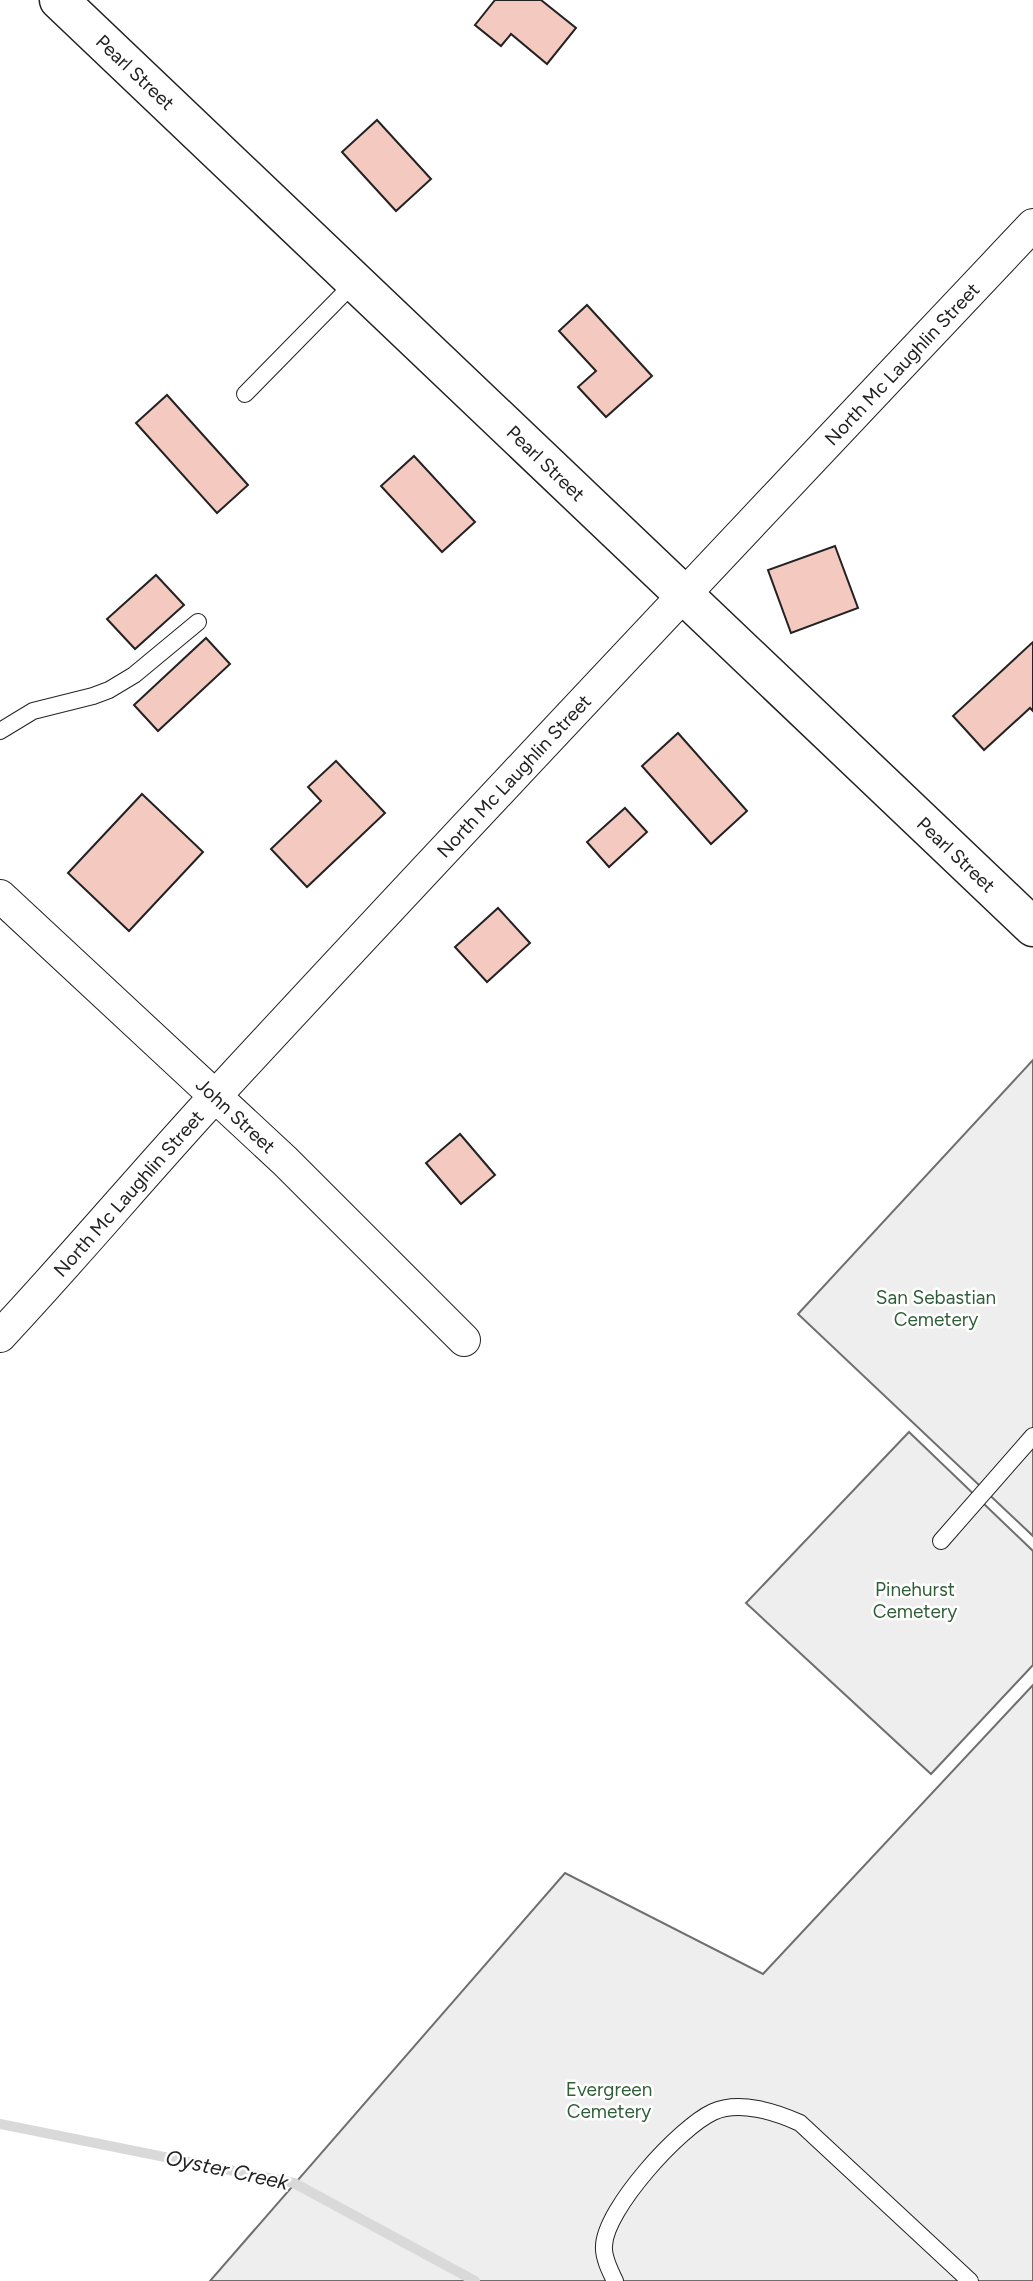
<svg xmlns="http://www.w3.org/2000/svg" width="1033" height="2281" viewBox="0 0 1033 2281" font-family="Figtree,sans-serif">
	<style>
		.green { fill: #eee; stroke: #6f6f6f; stroke-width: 2 }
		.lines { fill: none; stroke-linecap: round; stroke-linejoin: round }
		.stream { stroke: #d9d9d9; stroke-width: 10 }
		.building { fill: #f3c9c0; stroke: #222; stroke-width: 2 }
		.service-casing { stroke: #222; stroke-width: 18 }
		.minor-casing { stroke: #222; stroke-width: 34 }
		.tertiary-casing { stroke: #222; stroke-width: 41 }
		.service { stroke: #fff; stroke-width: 16 }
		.minor { stroke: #fff; stroke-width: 32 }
		.tertiary { stroke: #fff; stroke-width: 38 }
		.labels { text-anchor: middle; stroke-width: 5; stroke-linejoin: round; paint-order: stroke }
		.street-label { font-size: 19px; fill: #222; stroke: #fff }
		.park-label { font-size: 19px; fill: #2f5e38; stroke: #fff }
		.water-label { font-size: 21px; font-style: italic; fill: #222; stroke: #fff }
	</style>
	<rect width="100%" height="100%" fill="#fff"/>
	<path class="green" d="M 1033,1060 L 1033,1536 L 798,1314 Z
		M 909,1432 L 1033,1551 L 1033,1665 L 931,1774 L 746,1603 Z
		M 1033,1685 L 1033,2281 L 210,2281 L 565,1873 L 763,1974 Z"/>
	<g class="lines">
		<path class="stream" d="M 0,2124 L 294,2183 L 475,2281"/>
	</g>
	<path class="building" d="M 495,0 L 541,0 L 576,28 L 547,64 L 511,34 L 501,46 L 475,25 Z
		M 377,120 L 431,179 L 396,211 L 342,152 Z
		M 587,305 L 652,376 L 606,417 L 578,387 L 596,371 L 559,331 Z
		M 167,395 L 248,485 L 217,513 L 136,423 Z
		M 414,456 L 475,522 L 442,552 L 381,486 Z
		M 835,546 L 858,608 L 791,633 L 768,570 Z
		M 156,575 L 184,605 L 135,649 L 107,619 Z
		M 206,638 L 230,664 L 158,731 L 134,705 Z
		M 1033,642 L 1033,711 L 1030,708 L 984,750 L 953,716 Z
		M 678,733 L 747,811 L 711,844 L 642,766 Z
		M 336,761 L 385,813 L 307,887 L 271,849 L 321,801 L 308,787 Z
		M 142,794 L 203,852 L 129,931 L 68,873 Z
		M 625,808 L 647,832 L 609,867 L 587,842 Z
		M 498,908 L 530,943 L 487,982 L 455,947 Z
		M 460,1134 L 495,1175 L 461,1204 L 426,1163 Z"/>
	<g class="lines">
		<defs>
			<path id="service" d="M 245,394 L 356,281
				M 0,731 L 33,711 L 93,696 L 109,690 L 134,675 L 198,622
				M 941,1541 L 1033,1436
				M 615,2281 C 610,2271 603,2257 604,2246 C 605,2209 680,2127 713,2112 C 739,2100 776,2112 800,2123 L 970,2281"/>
			<g id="minor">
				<path id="s1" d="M 0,896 L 285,1161 L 464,1340"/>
				<path id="s2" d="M 0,1336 C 75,1256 145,1172 219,1092 C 488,801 761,513 1033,225"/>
			</g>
			<g id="tertiary">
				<path id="s3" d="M 59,0 C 385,307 707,619 1033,927"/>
			</g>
		</defs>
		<use href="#service" class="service-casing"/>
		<use href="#minor" class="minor-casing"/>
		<use href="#tertiary" class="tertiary-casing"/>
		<use href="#service" class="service"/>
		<use href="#minor" class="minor"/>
		<use href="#tertiary" class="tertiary"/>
	</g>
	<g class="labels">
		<g class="street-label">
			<text dy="7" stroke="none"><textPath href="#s3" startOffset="105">Pearl Street</textPath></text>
			<text dy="7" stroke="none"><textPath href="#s2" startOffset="1326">North Mc Laughlin Street</textPath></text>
			<text dy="7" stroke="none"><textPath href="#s3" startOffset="672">Pearl Street</textPath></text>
			<text dy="7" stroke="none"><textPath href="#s2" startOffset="760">North Mc Laughlin Street</textPath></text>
			<text dy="7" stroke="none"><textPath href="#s3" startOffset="1239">Pearl Street</textPath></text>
			<text dy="7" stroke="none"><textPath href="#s1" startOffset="322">John Street</textPath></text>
			<text dy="7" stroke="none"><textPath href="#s2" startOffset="192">North Mc Laughlin Street</textPath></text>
		</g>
		<g class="park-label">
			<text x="936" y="1304">San Sebastian<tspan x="936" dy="22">Cemetery</tspan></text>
			<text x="915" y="1596">Pinehurst<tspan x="915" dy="22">Cemetery</tspan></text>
			<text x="609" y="2096">Evergreen<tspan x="609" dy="22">Cemetery</tspan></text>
		</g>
		<g class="water-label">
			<text transform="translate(227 2170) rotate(12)" y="7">Oyster Creek</text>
		</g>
	</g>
</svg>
